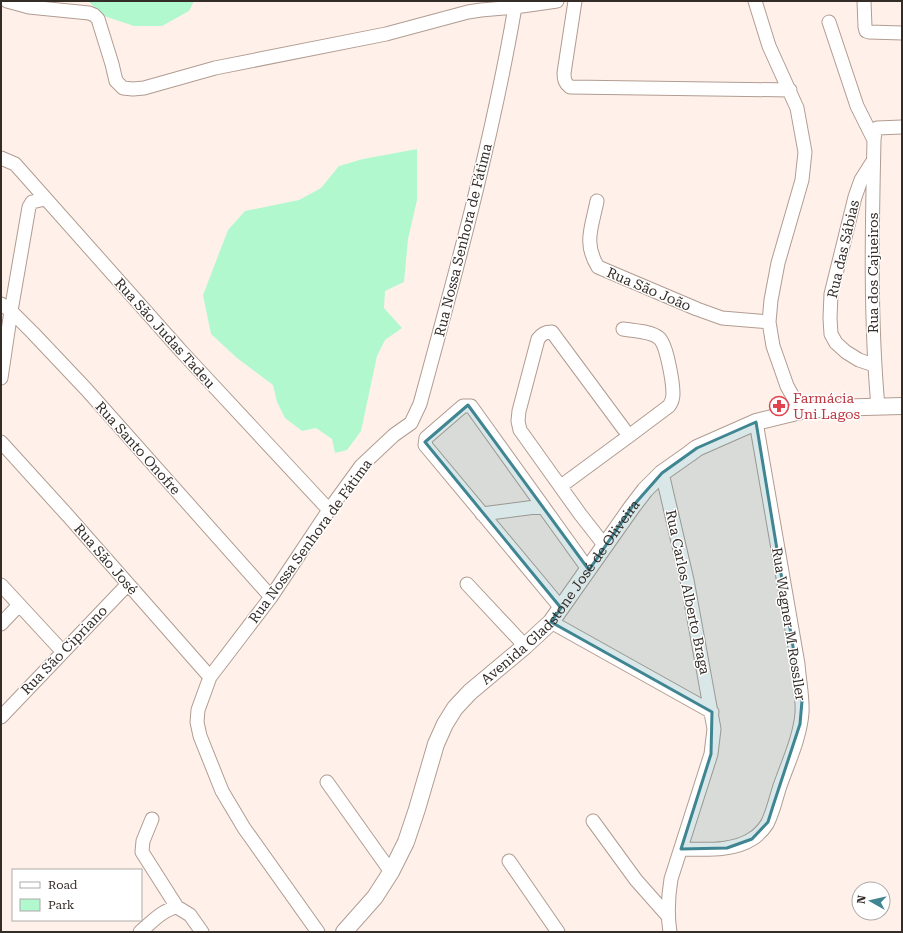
<svg xmlns="http://www.w3.org/2000/svg" width="903" height="933" viewBox="0 0 903 933" font-family="'Roboto Serif',serif">
	<style>
		.green { fill: #b1f8ce }
		.lines { fill: none; stroke-linecap: round; stroke-linejoin: round }
		.minor-casing { stroke: #b19c91; stroke-width: 15 }
		.major-casing { stroke: #b19c91; stroke-width: 18 }
		.minor { stroke: #fff; stroke-width: 13 }
		.major { stroke: #fff; stroke-width: 16 }
		.marked { fill: #408592; fill-opacity: 0.2; stroke: #408592; stroke-width: 3; stroke-linejoin: round }
		.labels { text-anchor: middle; stroke-width: 3; stroke-linejoin: round; paint-order: stroke }
		.street-label { font-size: 14px; fill: #342c27; stroke: #fff }
		.health-label { font-size: 14px; fill: #be3a42; stroke: #fff; text-anchor: start }
	</style>
	<rect width="100%" height="100%" fill="#fff1ea"/>
	<path class="green" d="M 88,1 L 194,1 L 189,11 L 162,26 L 134,26 L 104,16 Z
		M 417,149 L 417,200 L 408,239 L 404,282 L 385,291 L 384,308 L 402,328 L 385,340 L 377,356 L 361,431 L 347,450 L 335,453 L 332,439 L 316,428 L 302,431 L 285,418 L 277,402 L 273,385 L 237,358 L 211,334 L 203,295 L 228,230 L 245,211 L 299,200 L 321,188 L 339,166 L 363,159 Z"/>
	<g class="lines">
		<defs>
			<path id="minor" d="M 7,1 L 29,7 L 89,13 L 94,15 L 98,19 L 112,64 L 116,81 L 123,88 L 133,89 L 144,88 L 215,68 L 386,34 L 468,12 L 481,10 L 515,7 C 492,141 456,272 420,404 L 411,423 L 394,435 L 361,466 L 329,510 L 271,597 L 210,677 L 198,710 L 197,722 L 200,736 L 222,791 L 244,828 L 318,932
				M 575,1 L 564,73 C 564,80 565,83 570,87 L 790,90
				M 755,1 L 769,46 L 797,108 L 805,152 L 802,180 L 778,263 L 771,300 L 769,322 L 773,346 L 787,386 L 801,411
				M 864,1 L 865,27 L 866,31 L 869,32 L 902,33
				M 515,7 L 557,1
				M 829,22 L 857,106 L 874,140
				M 1,158 L 15,164 L 182,352 L 329,510
				M 873,161 L 861,180 L 855,197 L 831,294 L 830,318 L 831,334 L 836,343 L 846,352 L 859,360 L 874,365
				M 597,201 C 592,227 583,243 598,267 L 697,309 L 722,318 L 769,322
				M 1,304 L 11,311 L 33,333 L 86,389 L 271,597
				M 1,378 L 11,311 L 29,207 L 32,202 L 45,199
				M 878,407 C 870,318 872,229 874,140 L 875,131 L 877,128 L 902,127
				M 1,442 L 70,518 L 210,677
				M 662,473 L 687,580 L 714,729 L 711,754 L 671,879 C 668,897 667,913 670,932
				M 561,486 L 629,436
				M 482,514 L 543,506
				M 605,546 L 580,514 L 520,430 L 518,421 L 519,411 L 538,339 C 542,334 545,332 552,332 L 629,436 L 669,406 C 672,402 673,399 673,394 C 673,383 667,345 659,338 C 651,331 634,331 623,329
				M 467,584 L 525,646
				M 1,585 L 63,652
				M 561,608 L 425,445 L 426,438 L 463,406 L 471,406 L 588,569
				M 551,622 L 712,712
				M 1,624 L 19,605
				M 1,717 L 128,584
				M 327,782 L 391,872
				M 152,819 L 143,841 L 142,852 L 177,907
				M 593,821 L 636,880 L 667,915
				M 681,849 C 704,849 732,852 752,839 C 759,835 763,830 767,824 C 773,813 776,798 780,786 C 788,763 800,738 802,713 C 803,697 799,680 798,664 L 756,422
				M 509,861 L 558,932
				M 140,932 C 151,923 162,910 177,907 L 190,915 L 202,932"/>
			<g id="major">
				<path id="s1" d="M 344,932 L 375,897 L 391,872 L 406,842 L 417,809 L 436,744 L 445,724 L 455,708 L 470,692 L 525,646 L 551,622 L 632,507 L 645,490 L 662,473 L 689,454 L 697,448 L 756,422 L 801,411 L 828,408 L 902,406"/>
			</g>
		</defs>
		<use href="#minor" class="minor-casing"/>
		<use href="#major" class="major-casing"/>
		<use href="#minor" class="minor"/>
		<use href="#major" class="major"/>
	</g>
	<path class="marked" d="M 468,405 L 589,570 L 632,507 L 662,473 L 697,448 L 756,422 L 802,701 L 800,724 L 773,806 L 768,822 L 752,839 L 727,848 L 681,849 L 711,754 L 712,712 L 551,622 L 561,608 L 425,442 Z"/>
	<defs>
		<symbol id="pharmacy-ring" viewBox="-11 -11 22 22"><circle r="9.5" fill="#fff" stroke="#e0444e" stroke-width="1.5"/><path d="M-2-6h4v4h4v4h-4v4h-4v-4h-4v-4h4Z" fill="#e0444e"/></symbol>
	</defs>
	<g fill-rule="evenodd">
		<use href="#pharmacy-ring" x="768" y="395" width="22" height="22"/>
	</g>
	<g class="labels">
		<g class="street-label">
			<text transform="translate(463 240) rotate(-76)" y="5">Rua Nossa Senhora de Fátima</text>
			<text transform="translate(843 249) rotate(-77)" y="5">Rua das Sábias</text>
			<text transform="translate(873 273) rotate(-90)" y="5">Rua dos Cajueiros</text>
			<text transform="translate(649 289) rotate(23)" y="5">Rua São João</text>
			<text transform="translate(165 333) rotate(48)" y="5">Rua São Judas Tadeu</text>
			<text transform="translate(138 448) rotate(48)" y="5">Rua Santo Onofre</text>
			<text transform="translate(310 541) rotate(-54)" y="5">Rua Nossa Senhora de Fátima</text>
			<text transform="translate(106 559) rotate(49)" y="5">Rua São José</text>
			<text dy="5" stroke="none"><textPath href="#s1" startOffset="411">Avenida Gladstone José de Oliveira</textPath></text>
			<text transform="translate(688 592) rotate(78)" y="5">Rua Carlos Alberto Braga</text>
			<text transform="translate(789 624) rotate(81)" y="5">Rua Wagner M Rossller</text>
			<text transform="translate(64 650) rotate(-46)" y="5">Rua São Cipriano</text>
		</g>
		<g class="health-label">
			<text x="793" y="403">Farmácia<tspan x="793" dy="16">Uni Lagos</tspan></text>
		</g>
	</g>
	<rect width="903" height="933" fill="none" stroke="#342c27" stroke-width="4"/>
	<rect x="12" y="869" width="130" height="52" fill="#ffffff" stroke="#aeaba9"/>
	<rect x="20" y="882" width="20" height="6" fill="#ffffff" stroke="#aeaba9"/>
	<text x="48" y="889" font-size="12" fill="#342c27">Road</text>
	<rect x="20" y="899" width="20" height="12" fill="#b1f8ce" stroke="#aeaba9"/>
	<text x="48" y="909" font-size="12" fill="#342c27">Park</text>
	<g transform="translate(871 901) rotate(278)"><circle r="19" fill="#ffffff" stroke="#aeaba9"/>
	<path d="M0-3L7 15L0 10L-7 15Z" fill="#408592"/>
	<text y="-6" font-size="11" font-weight="bold" text-anchor="middle" fill="#342c27">N</text>
	</g>
</svg>
